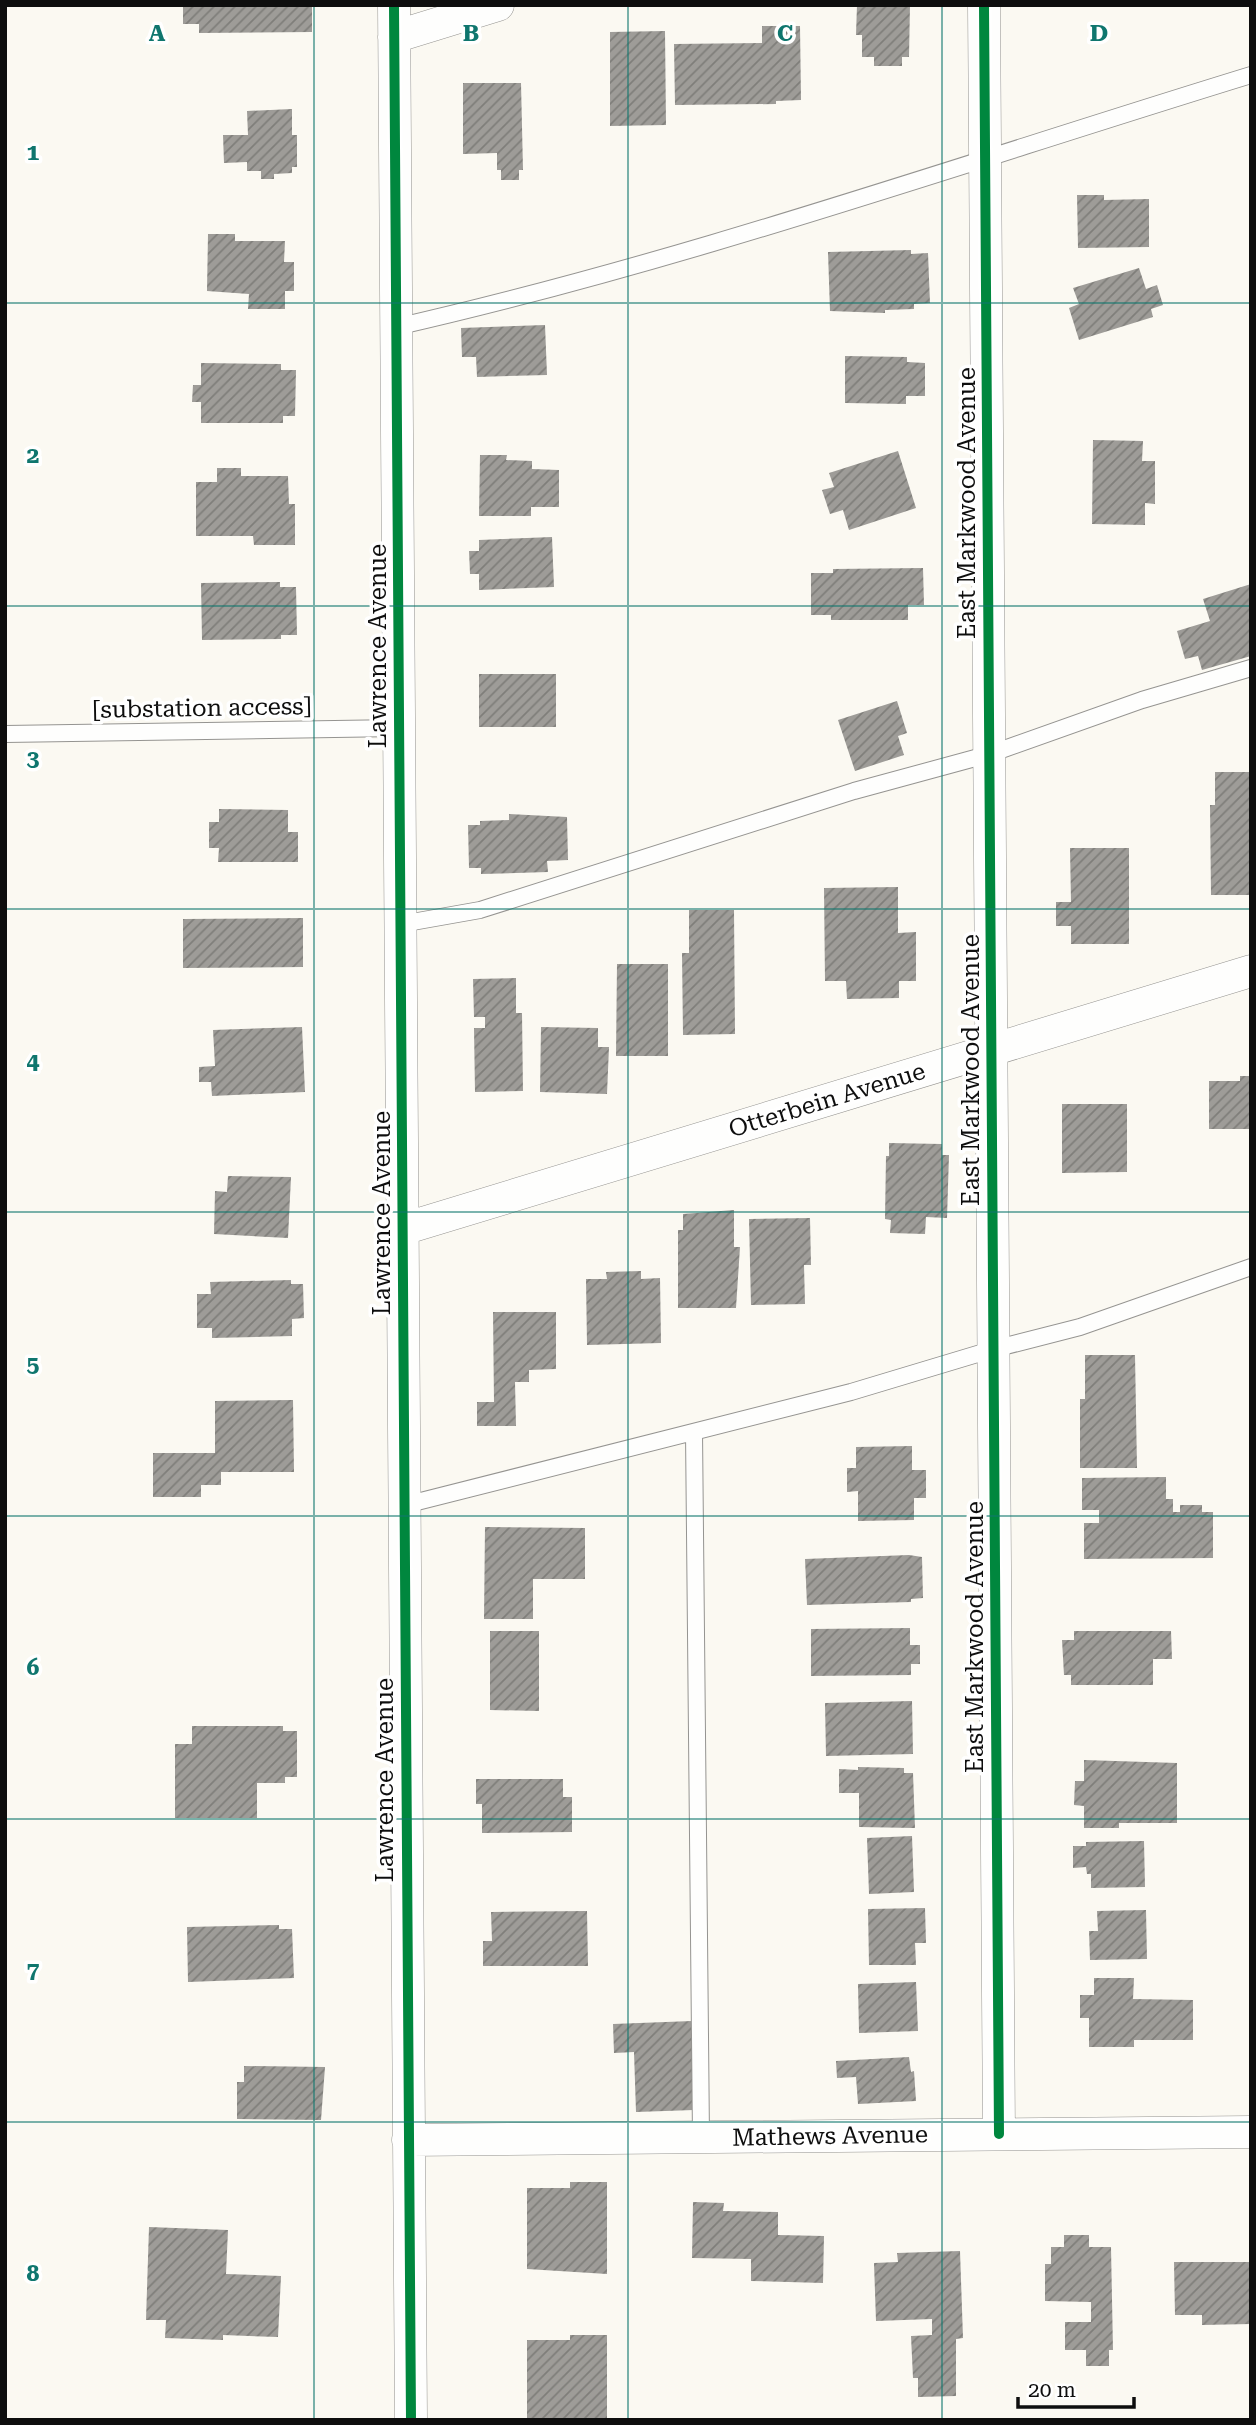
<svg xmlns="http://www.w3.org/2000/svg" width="1256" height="2425" viewBox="0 0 1256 2425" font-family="'Roboto Serif',serif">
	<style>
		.building { fill: url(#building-hatch) }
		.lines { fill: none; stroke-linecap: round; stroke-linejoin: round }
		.lane-casing { stroke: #959491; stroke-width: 18 }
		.street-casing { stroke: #959491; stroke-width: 33 }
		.lane { stroke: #fefefd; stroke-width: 16 }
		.street { stroke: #fefefd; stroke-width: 32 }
		.cycleway-casing { stroke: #fff; stroke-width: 15 }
		.cycleway { stroke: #00873e; stroke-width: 10 }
		.grid { fill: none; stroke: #0f766e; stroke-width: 2; stroke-opacity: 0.55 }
		.labels { text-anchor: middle; stroke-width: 7; stroke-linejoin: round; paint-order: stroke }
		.street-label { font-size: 24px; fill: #0e0e0e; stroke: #fff }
		.grid-label { font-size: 23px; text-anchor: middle; font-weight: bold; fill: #0f766e; stroke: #fff; stroke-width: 7; stroke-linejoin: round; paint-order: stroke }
	</style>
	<defs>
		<pattern id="building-hatch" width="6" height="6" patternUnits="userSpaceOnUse" patternTransform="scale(1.75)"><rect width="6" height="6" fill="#9e9c98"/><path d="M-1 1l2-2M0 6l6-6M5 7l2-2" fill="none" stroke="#7f7e7a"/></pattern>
	</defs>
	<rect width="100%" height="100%" fill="#fbf9f2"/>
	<path class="building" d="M 183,5 L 312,5 L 312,32 L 199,33 L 199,24 L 183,24 Z
		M 857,5 L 910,5 L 909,57 L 902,57 L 902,66 L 874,66 L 874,57 L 862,57 L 862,35 L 856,35 Z
		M 762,26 L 800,26 L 801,100 L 776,101 L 776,104 L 675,105 L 674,44 L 762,43 Z
		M 665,31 L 666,125 L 610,126 L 610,32 Z
		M 463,83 L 521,83 L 523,170 L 519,170 L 519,180 L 501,180 L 501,170 L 497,170 L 497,153 L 463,154 Z
		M 292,109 L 292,135 L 297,135 L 297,167 L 292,167 L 292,173 L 274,174 L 274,179 L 261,179 L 261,171 L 247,171 L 247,162 L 224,163 L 223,135 L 248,135 L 247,111 Z
		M 1077,195 L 1104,195 L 1104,200 L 1149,199 L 1149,247 L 1078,248 Z
		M 208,234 L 235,234 L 235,241 L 285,241 L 284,262 L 294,262 L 294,291 L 285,291 L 285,309 L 248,309 L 249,294 L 207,291 Z
		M 911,250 L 911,254 L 928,253 L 930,303 L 914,304 L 914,309 L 885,310 L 885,313 L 830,311 L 828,252 Z
		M 1139,268 L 1146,289 L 1157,285 L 1163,305 L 1151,309 L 1153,317 L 1079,340 L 1069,308 L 1079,304 L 1073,288 Z
		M 545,325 L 547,375 L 477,377 L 476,357 L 462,357 L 461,328 Z
		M 845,356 L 907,357 L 907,362 L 925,363 L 925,396 L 906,396 L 906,404 L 845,403 Z
		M 201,363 L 281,364 L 281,370 L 296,370 L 295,416 L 283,416 L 283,423 L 201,423 L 201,402 L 192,402 L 193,385 L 201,385 Z
		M 1093,440 L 1143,441 L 1142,461 L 1155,461 L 1155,504 L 1145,503 L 1145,525 L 1092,524 Z
		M 898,451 L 916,508 L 849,530 L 843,510 L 830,514 L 822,490 L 834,487 L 829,473 Z
		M 480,455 L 507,455 L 506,460 L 532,461 L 532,469 L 559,470 L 559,507 L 531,507 L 531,516 L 479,516 Z
		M 217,468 L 241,468 L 241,476 L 288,476 L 289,504 L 295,504 L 295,545 L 254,545 L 253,536 L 196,536 L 196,482 L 217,482 Z
		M 552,537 L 554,587 L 479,590 L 479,574 L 470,574 L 469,551 L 479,551 L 479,540 Z
		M 923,568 L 924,605 L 908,605 L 908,620 L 831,620 L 831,615 L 811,615 L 811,573 L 833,573 L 833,569 Z
		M 280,582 L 280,587 L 296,587 L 297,635 L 281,635 L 281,639 L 202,640 L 201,583 Z
		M 1251,584 L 1251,656 L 1202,670 L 1198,656 L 1185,659 L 1177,631 L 1210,621 L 1203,599 Z
		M 479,674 L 556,674 L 556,727 L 479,727 Z
		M 897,701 L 907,733 L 898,736 L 904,755 L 855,771 L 838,720 Z
		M 1215,772 L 1251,772 L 1251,895 L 1211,895 L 1210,805 L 1215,805 Z
		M 219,809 L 288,810 L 288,832 L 298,832 L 298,862 L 218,862 L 219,848 L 209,848 L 209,822 L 219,822 Z
		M 509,814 L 567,817 L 568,860 L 547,861 L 548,872 L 481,874 L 481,868 L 469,868 L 468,825 L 480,825 L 480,821 L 509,820 Z
		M 1070,848 L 1129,848 L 1129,944 L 1071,944 L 1071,926 L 1056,926 L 1056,902 L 1071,902 Z
		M 898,887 L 898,933 L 916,932 L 916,981 L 899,981 L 899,998 L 847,999 L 846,981 L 825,981 L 824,888 Z
		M 689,910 L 734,910 L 735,1034 L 683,1035 L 682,953 L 689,953 Z
		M 303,918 L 303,967 L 183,968 L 183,919 Z
		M 617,964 L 668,964 L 668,1056 L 616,1056 Z
		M 516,978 L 516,1013 L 522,1013 L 523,1091 L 475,1092 L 474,1028 L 485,1028 L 485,1017 L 474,1017 L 473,979 Z
		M 302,1027 L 305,1092 L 212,1096 L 211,1082 L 199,1082 L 199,1067 L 215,1066 L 213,1030 Z
		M 541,1027 L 598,1028 L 598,1047 L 609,1047 L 607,1094 L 540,1092 Z
		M 1240,1076 L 1251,1076 L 1251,1129 L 1209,1129 L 1209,1081 L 1240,1081 Z
		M 1062,1104 L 1127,1104 L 1127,1172 L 1062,1173 Z
		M 889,1143 L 942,1144 L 942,1155 L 949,1155 L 947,1218 L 926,1217 L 925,1234 L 890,1233 L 891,1220 L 885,1219 L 886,1156 L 889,1156 Z
		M 228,1176 L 291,1177 L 288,1238 L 214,1234 L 215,1191 L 227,1192 Z
		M 734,1210 L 734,1247 L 740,1247 L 736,1308 L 678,1308 L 678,1230 L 683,1230 L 683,1214 Z
		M 810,1218 L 811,1265 L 804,1265 L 805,1304 L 751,1305 L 749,1219 Z
		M 641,1271 L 641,1279 L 660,1278 L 661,1343 L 587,1345 L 586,1279 L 607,1279 L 606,1272 Z
		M 291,1280 L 291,1284 L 303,1284 L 304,1318 L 292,1319 L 292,1336 L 212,1338 L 212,1328 L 197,1328 L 197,1294 L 211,1294 L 210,1282 Z
		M 493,1312 L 556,1312 L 556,1369 L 529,1370 L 529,1382 L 515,1382 L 516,1426 L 477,1426 L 477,1402 L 494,1402 Z
		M 1085,1355 L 1135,1355 L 1137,1468 L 1080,1468 L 1080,1399 L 1085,1399 Z
		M 293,1400 L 294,1472 L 221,1472 L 221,1485 L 201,1485 L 201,1497 L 153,1497 L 153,1453 L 215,1453 L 215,1401 Z
		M 912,1446 L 912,1470 L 926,1470 L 926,1498 L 914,1498 L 914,1520 L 858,1521 L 858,1491 L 847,1492 L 847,1468 L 856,1468 L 856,1447 Z
		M 1166,1477 L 1166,1499 L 1173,1499 L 1173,1512 L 1180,1512 L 1180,1505 L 1202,1505 L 1202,1512 L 1213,1512 L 1213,1558 L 1084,1559 L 1084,1523 L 1099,1523 L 1099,1510 L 1082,1510 L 1082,1478 Z
		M 485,1527 L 585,1528 L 585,1579 L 533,1579 L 533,1619 L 484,1619 Z
		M 909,1555 L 922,1557 L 923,1598 L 911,1599 L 911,1602 L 807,1605 L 805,1559 Z
		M 910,1628 L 910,1645 L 920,1645 L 920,1664 L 911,1664 L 911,1675 L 811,1676 L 811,1629 Z
		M 490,1631 L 539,1631 L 539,1711 L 490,1710 Z
		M 1074,1631 L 1171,1631 L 1172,1659 L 1153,1659 L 1153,1685 L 1071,1685 L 1071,1675 L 1064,1675 L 1062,1640 L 1074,1640 Z
		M 912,1701 L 913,1754 L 826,1756 L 825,1703 Z
		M 192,1726 L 283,1726 L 283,1731 L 297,1731 L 297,1777 L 285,1777 L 285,1783 L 257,1783 L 257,1818 L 175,1818 L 175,1744 L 192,1744 Z
		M 1084,1760 L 1177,1763 L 1177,1823 L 1119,1823 L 1119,1828 L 1084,1828 L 1084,1806 L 1074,1805 L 1075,1781 L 1084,1781 Z
		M 858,1767 L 904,1768 L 904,1773 L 913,1773 L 915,1828 L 859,1827 L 859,1793 L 839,1793 L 839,1769 L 858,1770 Z
		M 476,1779 L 563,1779 L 563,1797 L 572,1797 L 572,1832 L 482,1833 L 482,1804 L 476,1804 Z
		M 912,1836 L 914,1892 L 869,1894 L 867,1838 Z
		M 1144,1841 L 1145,1887 L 1091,1888 L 1091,1874 L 1087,1874 L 1086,1867 L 1073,1868 L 1073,1846 L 1086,1846 L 1086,1842 Z
		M 925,1908 L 926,1943 L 915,1943 L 916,1965 L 869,1965 L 868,1909 Z
		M 1146,1910 L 1147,1959 L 1090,1960 L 1089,1931 L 1098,1931 L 1097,1911 Z
		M 587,1911 L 588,1966 L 483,1966 L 483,1941 L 492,1941 L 491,1912 Z
		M 279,1925 L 279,1929 L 292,1929 L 294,1978 L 188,1982 L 187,1927 Z
		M 1094,1978 L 1134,1978 L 1133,1999 L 1193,2000 L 1193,2040 L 1134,2040 L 1134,2047 L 1089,2047 L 1089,2018 L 1080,2018 L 1080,1995 L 1094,1995 Z
		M 916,1982 L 918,2031 L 859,2033 L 858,1984 Z
		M 692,2021 L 694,2110 L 636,2112 L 634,2052 L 614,2053 L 613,2024 Z
		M 909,2057 L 911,2072 L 914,2071 L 916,2101 L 858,2104 L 856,2077 L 837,2078 L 836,2061 Z
		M 244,2066 L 325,2067 L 321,2120 L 237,2119 L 237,2082 L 244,2082 Z
		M 570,2182 L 607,2182 L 607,2274 L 527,2269 L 527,2188 L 570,2188 Z
		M 693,2202 L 724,2203 L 723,2211 L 778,2212 L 778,2235 L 824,2236 L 823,2283 L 751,2281 L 751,2259 L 692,2258 Z
		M 149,2227 L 228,2230 L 226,2274 L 281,2276 L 278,2337 L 223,2335 L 223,2340 L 165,2338 L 166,2320 L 146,2320 Z
		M 1064,2235 L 1089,2235 L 1089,2247 L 1111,2247 L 1113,2350 L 1109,2350 L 1109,2366 L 1086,2366 L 1086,2350 L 1065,2350 L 1065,2322 L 1091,2322 L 1091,2302 L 1045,2301 L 1045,2264 L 1051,2264 L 1051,2247 L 1064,2247 Z
		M 960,2251 L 963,2338 L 956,2339 L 956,2396 L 918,2397 L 918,2378 L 913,2378 L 911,2336 L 932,2335 L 932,2319 L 876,2321 L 874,2263 L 898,2262 L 897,2253 Z
		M 1174,2262 L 1251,2262 L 1251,2324 L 1202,2325 L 1202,2315 L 1175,2315 Z
		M 570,2335 L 607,2335 L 607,2420 L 527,2420 L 527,2340 L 570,2340 Z"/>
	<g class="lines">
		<defs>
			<path id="lane" d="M 396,327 C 686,261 967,162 1251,75
				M 5,734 L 399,728
				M 401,924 L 480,910 L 854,791 L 990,754 L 1142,700 L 1251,668
				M 694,1432 L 701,2137
				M 405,1505 L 851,1392 L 994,1349 L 1080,1327 L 1251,1267"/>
			<path id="street" d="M 394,5 L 411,2420
				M 984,5 L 999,2134
				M 394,37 L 498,5
				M 403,1229 L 1251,971
				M 408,2140 L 1251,2132"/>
		</defs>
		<use href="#lane" class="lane-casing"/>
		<use href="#street" class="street-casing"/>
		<use href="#lane" class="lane"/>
		<use href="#street" class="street"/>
		<defs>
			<path id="cycleway" d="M 394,5 L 411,2420
				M 984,5 L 999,2134"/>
		</defs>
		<use href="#cycleway" class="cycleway-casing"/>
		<use href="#cycleway" class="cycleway"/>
	</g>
	<path class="grid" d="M 314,5 L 314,2420M 628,5 L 628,2420M 942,5 L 942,2420M 5,303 L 1251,303M 5,606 L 1251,606M 5,909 L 1251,909M 5,1212 L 1251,1212M 5,1516 L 1251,1516M 5,1819 L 1251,1819M 5,2122 L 1251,2122"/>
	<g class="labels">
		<g class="street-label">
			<text transform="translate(967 503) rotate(-90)" y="8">East Markwood Avenue</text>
			<text transform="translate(378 646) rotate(-90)" y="8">Lawrence Avenue</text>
			<text transform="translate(202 708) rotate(-1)" y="8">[substation access]</text>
			<text transform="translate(971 1070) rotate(-90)" y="8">East Markwood Avenue</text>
			<text transform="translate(827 1100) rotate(-17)" y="8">Otterbein Avenue</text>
			<text transform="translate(382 1213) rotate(-90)" y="8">Lawrence Avenue</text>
			<text transform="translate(975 1637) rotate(-90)" y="8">East Markwood Avenue</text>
			<text transform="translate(385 1780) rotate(-90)" y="8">Lawrence Avenue</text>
			<text transform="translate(830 2136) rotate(-1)" y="8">Mathews Avenue</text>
		</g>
	</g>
	<g class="grid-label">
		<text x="157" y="41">A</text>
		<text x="471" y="41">B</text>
		<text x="785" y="41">C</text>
		<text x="1099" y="41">D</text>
		<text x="33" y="160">1</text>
		<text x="33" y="463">2</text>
		<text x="33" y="766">3</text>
		<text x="33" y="1069">4</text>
		<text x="33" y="1372">5</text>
		<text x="33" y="1675">6</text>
		<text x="33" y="1978">7</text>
		<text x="33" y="2281">8</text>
	</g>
	<rect width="1256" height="2425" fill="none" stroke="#0e0e0e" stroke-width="14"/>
	<path d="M1018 2397v10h116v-10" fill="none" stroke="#0e0e0e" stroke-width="3.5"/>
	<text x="1028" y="2397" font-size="21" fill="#0e0e0e" stroke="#ffffff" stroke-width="5" paint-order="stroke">20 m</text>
</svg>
